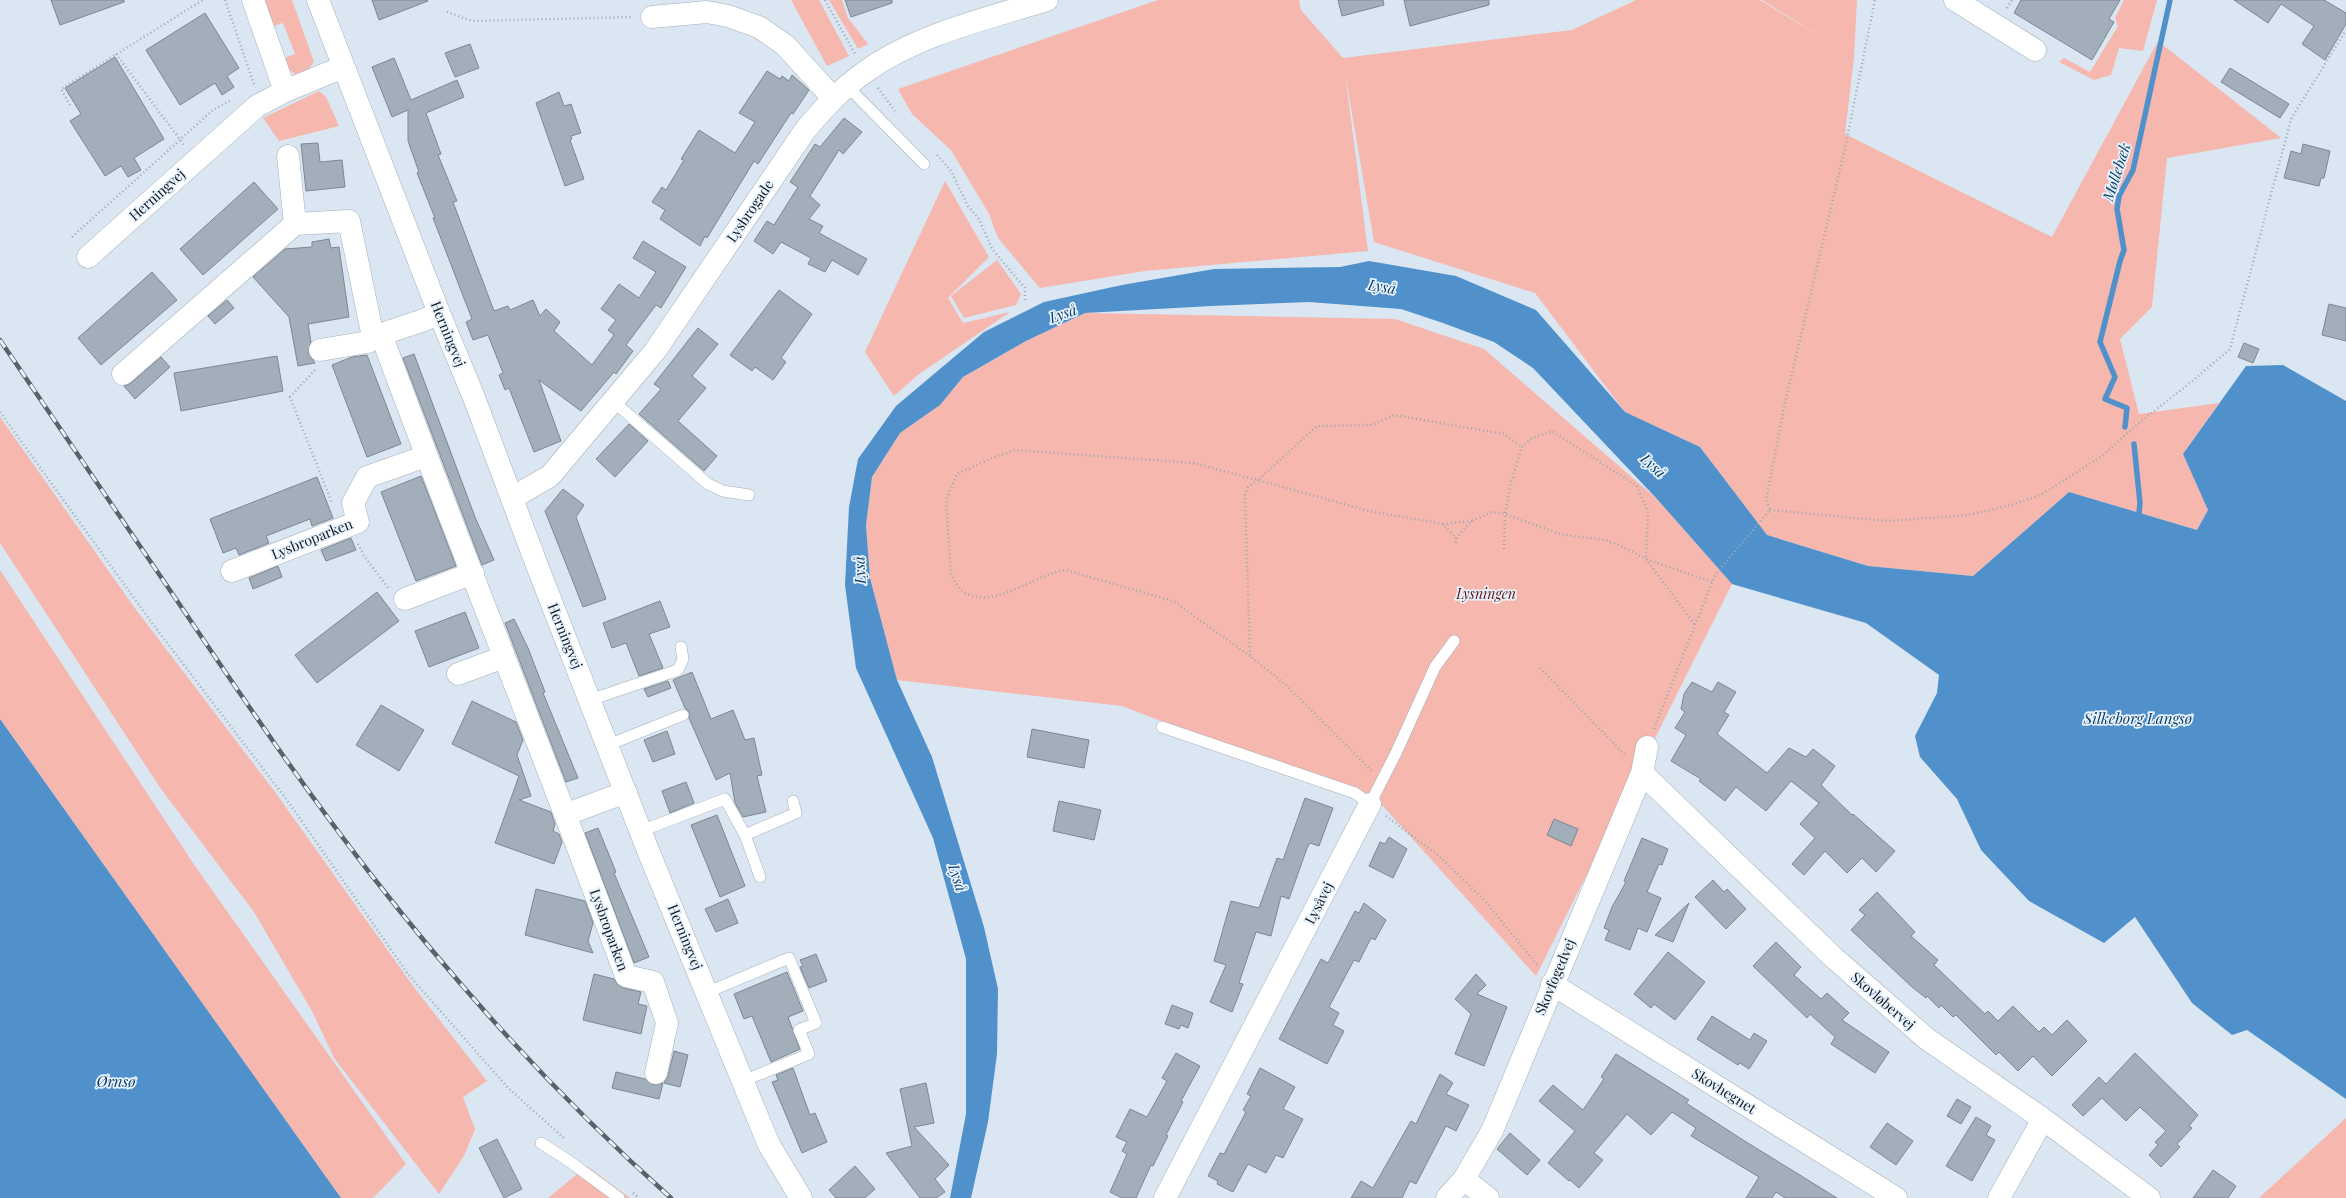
<svg xmlns="http://www.w3.org/2000/svg" width="2346" height="1198" viewBox="0 0 2346 1198" font-family="'Playfair Display',serif">
	<style>
		.green { fill: #f6b7ae }
		.water { fill: #5091cb }
		.lines { fill: none; stroke-linecap: round; stroke-linejoin: round }
		.stream { stroke: #5091cb; stroke-width: 5.5 }
		.building { fill: #a2aeb9; stroke: #7c8792 }
		.lane-casing { stroke: #a5b0bc; stroke-width: 12 }
		.street-casing { stroke: #a5b0bc; stroke-width: 23 }
		.secondary-casing { stroke: #a5b0bc; stroke-width: 23 }
		.path { stroke: #9ea8b1; stroke-width: 2.5; stroke-dasharray: 1 3; stroke-linecap: butt }
		.lane { stroke: #fff; stroke-width: 11 }
		.street { stroke: #fff; stroke-width: 22 }
		.secondary { stroke: #fff; stroke-width: 22 }
		.rail-casing { stroke: #5a6168; stroke-width: 4.5 }
		.rail { stroke: #e7f3ff; stroke-width: 3; stroke-dasharray: 9; stroke-linecap: butt }
		.labels { text-anchor: middle; stroke-width: 3.5; stroke-linejoin: round; paint-order: stroke }
		.street-label { font-size: 14px; fill: #14181c; stroke: #e7f3ff }
		.park-label { font-size: 14px; font-style: italic; fill: #61130f; stroke: #e7f3ff }
		.water-label { font-size: 15px; font-style: italic; fill: #0c3e65; stroke: #e7f3ff }
	</style>
	<rect width="100%" height="100%" fill="#dae6f2"/>
	<path class="green" d="M 263,0 L 292,0 L 314,62 L 304,75 L 297,75 L 286,68 L 284,58 L 295,54 L 283,23 L 273,26 Z
		M 791,0 L 819,0 L 849,56 L 827,66 Z
		M 829,0 L 842,0 L 848,18 L 868,44 L 858,49 Z
		M 1158,0 L 1299,0 L 1301,10 L 1343,58 L 1572,30 L 1636,0 L 1760,0 L 1829,42 L 1762,0 L 1857,0 L 1854,57 L 1845,134 L 2052,237 L 2158,41 L 2281,138 L 2167,158 L 2152,307 L 2120,339 L 2139,414 L 2219,403 L 2183,454 L 2208,510 L 2197,530 L 2069,492 L 1973,576 L 1868,566 L 1767,535 L 1700,447 L 1625,412 L 1535,293 L 1374,242 L 1345,73 L 1368,251 L 1145,271 L 1040,288 L 998,238 L 989,214 L 951,150 L 912,114 L 898,89 Z
		M 2124,0 L 2157,0 L 2143,51 L 2119,48 L 2111,75 L 2094,80 L 2059,62 L 2064,58 L 2090,72 L 2118,26 L 2115,18 Z
		M 319,91 L 326,97 L 339,126 L 279,141 L 263,118 Z
		M 945,181 L 989,257 L 948,298 L 963,323 L 1010,312 L 919,374 L 894,396 L 865,352 Z
		M 997,260 L 1021,294 L 1016,305 L 964,318 L 951,296 Z
		M 1085,313 L 1395,319 L 1484,349 L 1657,499 L 1732,584 L 1536,976 L 1383,806 L 1122,706 L 897,680 L 870,578 L 866,525 L 872,477 L 900,433 L 940,405 L 963,377 L 1026,341 Z
		M 0,417 L 134,607 L 275,792 L 413,986 L 487,1081 L 463,1097 L 475,1129 L 464,1156 L 439,1194 L 334,1058 L 313,1013 L 254,912 L 161,789 L 0,543 Z
		M 0,570 L 195,866 L 406,1164 L 373,1198 L 341,1198 L 0,719 Z
		M 2346,1118 L 2346,1198 L 2259,1198 Z
		M 587,1166 L 630,1198 L 548,1198 Z"/>
	<path class="water" d="M 1369,261 L 1456,276 L 1536,310 L 1625,412 L 1700,447 L 1767,535 L 1868,566 L 1973,576 L 2069,492 L 2197,530 L 2208,510 L 2183,454 L 2246,366 L 2283,365 L 2346,401 L 2346,1099 L 2247,1030 L 2232,1035 L 2192,1003 L 2135,917 L 2104,943 L 2029,901 L 1981,850 L 1957,799 L 1920,757 L 1915,736 L 1937,693 L 1939,675 L 1866,623 L 1732,584 L 1657,499 L 1533,368 L 1494,342 L 1443,323 L 1401,309 L 1309,302 L 1211,306 L 1085,313 L 1026,341 L 963,377 L 940,405 L 900,433 L 872,477 L 866,525 L 870,578 L 897,680 L 932,757 L 984,927 L 998,989 L 997,1054 L 988,1122 L 971,1198 L 950,1198 L 966,1114 L 966,959 L 933,838 L 856,668 L 845,585 L 849,507 L 858,459 L 896,406 L 953,358 L 984,332 L 1044,302 L 1122,285 L 1214,269 L 1340,267 Z
		M 0,719 L 341,1198 L 0,1198 Z"/>
	<g class="lines">
		<path class="stream" d="M 2125,427 L 2127,408 L 2105,399 L 2115,377 L 2100,342 L 2120,261 L 2124,250 L 2117,209 L 2119,196 L 2133,170 L 2170,0
			M 2134,444 L 2140,503 L 2139,513"/>
	</g>
	<path class="building" d="M 51,0 L 124,0 L 124,2 L 60,25 Z
		M 372,0 L 427,0 L 428,1 L 379,20 Z
		M 845,0 L 892,0 L 892,3 L 851,17 Z
		M 1338,0 L 1383,0 L 1384,5 L 1342,16 Z
		M 1404,0 L 1489,0 L 1489,5 L 1410,26 Z
		M 2021,0 L 2120,0 L 2109,19 L 2114,22 L 2092,60 L 2014,13 Z
		M 2234,0 L 2324,0 L 2346,13 L 2346,24 L 2325,60 L 2302,44 L 2314,26 L 2281,4 L 2268,23 Z
		M 205,13 L 239,68 L 227,76 L 234,87 L 222,95 L 215,83 L 180,105 L 146,50 Z
		M 470,44 L 479,68 L 455,77 L 445,53 Z
		M 115,57 L 164,139 L 134,158 L 141,170 L 128,177 L 121,166 L 105,176 L 70,121 L 81,114 L 65,88 Z
		M 394,58 L 411,100 L 457,80 L 464,97 L 426,113 L 441,154 L 438,155 L 457,201 L 453,202 L 494,311 L 508,306 L 510,310 L 533,300 L 540,316 L 546,309 L 560,322 L 554,331 L 592,365 L 614,335 L 608,330 L 616,320 L 601,309 L 619,284 L 639,298 L 656,272 L 633,258 L 643,241 L 686,267 L 661,308 L 656,305 L 626,345 L 633,351 L 616,374 L 614,372 L 581,411 L 539,380 L 561,441 L 534,452 L 509,388 L 505,390 L 499,375 L 503,373 L 488,335 L 473,340 L 466,322 L 472,319 L 433,218 L 435,218 L 417,173 L 419,172 L 408,141 L 408,110 L 392,117 L 372,67 Z
		M 2230,68 L 2289,104 L 2280,118 L 2221,82 Z
		M 767,71 L 780,79 L 782,76 L 789,81 L 792,75 L 809,90 L 793,114 L 791,113 L 758,164 L 754,161 L 707,238 L 705,236 L 700,246 L 660,219 L 665,210 L 652,202 L 662,187 L 666,190 L 684,160 L 681,159 L 699,130 L 735,153 L 755,122 L 739,113 Z
		M 559,92 L 564,106 L 571,104 L 581,133 L 571,136 L 572,139 L 570,140 L 584,179 L 565,186 L 536,103 Z
		M 844,118 L 862,132 L 843,154 L 839,150 L 810,196 L 820,205 L 809,219 L 823,226 L 819,233 L 867,259 L 858,275 L 832,260 L 825,272 L 808,264 L 811,258 L 781,242 L 773,254 L 754,241 L 767,221 L 774,225 L 798,187 L 790,182 L 815,144 L 820,147 Z
		M 318,143 L 320,162 L 342,160 L 345,187 L 306,191 L 301,144 Z
		M 2303,144 L 2330,151 L 2324,178 L 2321,178 L 2319,186 L 2284,178 L 2291,151 L 2301,154 Z
		M 254,182 L 278,209 L 203,275 L 180,249 Z
		M 329,239 L 331,248 L 339,247 L 349,317 L 308,324 L 311,342 L 308,352 L 315,363 L 298,366 L 289,317 L 253,277 L 285,249 L 312,247 L 312,242 Z
		M 152,272 L 177,300 L 101,365 L 78,338 Z
		M 779,290 L 812,314 L 781,358 L 786,362 L 773,380 L 755,367 L 752,371 L 730,355 Z
		M 227,300 L 234,308 L 215,324 L 208,316 Z
		M 2329,304 L 2346,308 L 2346,341 L 2322,335 Z
		M 698,328 L 718,344 L 692,376 L 706,388 L 678,421 L 717,456 L 704,471 L 639,414 L 661,389 L 654,384 Z
		M 2244,343 L 2259,349 L 2253,363 L 2238,357 Z
		M 414,354 L 475,517 L 494,560 L 482,565 L 403,358 Z
		M 367,355 L 401,444 L 367,457 L 332,365 L 352,357 Z
		M 277,356 L 283,391 L 181,411 L 174,373 Z
		M 161,357 L 170,367 L 135,399 L 124,386 L 131,383 Z
		M 629,424 L 648,441 L 615,477 L 596,459 Z
		M 421,476 L 456,566 L 416,581 L 381,492 Z
		M 317,477 L 333,518 L 312,526 L 310,519 L 266,536 L 269,543 L 239,555 L 236,548 L 223,553 L 210,519 Z
		M 563,489 L 584,505 L 576,517 L 606,599 L 583,607 L 545,511 Z
		M 351,538 L 356,550 L 326,561 L 321,550 Z
		M 278,566 L 282,577 L 253,589 L 249,578 Z
		M 377,592 L 399,621 L 317,683 L 295,655 Z
		M 660,601 L 670,627 L 649,634 L 663,668 L 639,676 L 626,643 L 612,648 L 603,623 Z
		M 465,612 L 479,648 L 429,667 L 415,631 Z
		M 514,619 L 528,648 L 545,692 L 543,693 L 578,778 L 566,782 L 505,623 Z
		M 692,672 L 711,719 L 733,710 L 745,740 L 754,738 L 762,775 L 757,776 L 766,812 L 743,817 L 735,803 L 730,773 L 716,780 L 689,718 L 689,712 L 685,708 L 673,680 Z
		M 668,681 L 671,688 L 648,697 L 644,689 Z
		M 1692,682 L 1712,692 L 1718,682 L 1736,692 L 1724,712 L 1729,715 L 1717,734 L 1767,773 L 1789,748 L 1806,757 L 1813,749 L 1835,766 L 1821,785 L 1852,815 L 1853,814 L 1895,851 L 1876,872 L 1862,858 L 1847,873 L 1825,851 L 1804,875 L 1792,864 L 1815,838 L 1800,824 L 1819,803 L 1791,781 L 1766,811 L 1736,787 L 1725,801 L 1699,781 L 1701,779 L 1671,761 L 1686,735 L 1675,728 L 1685,712 L 1681,709 L 1684,694 Z
		M 472,701 L 516,722 L 523,740 L 517,755 L 531,796 L 519,800 L 551,812 L 555,824 L 553,831 L 559,834 L 562,842 L 554,864 L 495,843 L 519,776 L 452,744 Z
		M 381,705 L 424,730 L 399,771 L 356,745 Z
		M 1032,729 L 1089,740 L 1084,768 L 1027,757 Z
		M 667,731 L 675,754 L 653,762 L 644,740 Z
		M 686,782 L 694,803 L 670,813 L 662,791 Z
		M 1305,798 L 1333,808 L 1319,846 L 1310,843 L 1307,848 L 1289,899 L 1281,896 L 1271,936 L 1256,932 L 1239,983 L 1243,984 L 1232,1012 L 1210,1002 L 1226,965 L 1214,961 L 1231,901 L 1259,908 L 1277,858 L 1283,860 Z
		M 1059,801 L 1101,810 L 1094,840 L 1053,831 Z
		M 717,815 L 745,886 L 720,897 L 691,825 Z
		M 1554,819 L 1578,829 L 1571,846 L 1547,835 Z
		M 598,828 L 616,872 L 614,873 L 649,957 L 634,963 L 585,833 Z
		M 1389,837 L 1407,849 L 1393,878 L 1369,866 L 1380,842 L 1385,844 Z
		M 1642,838 L 1668,849 L 1662,865 L 1659,864 L 1647,892 L 1661,898 L 1647,932 L 1638,928 L 1630,950 L 1605,940 L 1609,930 L 1604,928 L 1612,907 L 1626,882 L 1624,881 Z
		M 1713,880 L 1724,892 L 1727,889 L 1746,909 L 1726,929 L 1695,897 Z
		M 536,889 L 585,901 L 593,923 L 588,941 L 593,953 L 525,935 Z
		M 1877,892 L 1915,932 L 1911,936 L 1938,960 L 1934,965 L 1985,1014 L 1988,1011 L 1998,1021 L 2013,1006 L 2039,1032 L 2044,1027 L 2052,1035 L 2067,1020 L 2087,1041 L 2052,1076 L 2033,1056 L 2018,1071 L 1999,1052 L 1996,1055 L 1956,1015 L 1953,1017 L 1941,1005 L 1939,1008 L 1927,996 L 1926,998 L 1912,987 L 1851,930 L 1865,915 L 1859,910 Z
		M 728,899 L 738,923 L 716,932 L 705,909 Z
		M 1364,903 L 1386,920 L 1375,940 L 1371,938 L 1359,962 L 1354,960 L 1329,1007 L 1339,1013 L 1333,1025 L 1344,1031 L 1327,1064 L 1279,1039 L 1321,959 L 1328,963 L 1355,911 L 1359,913 Z
		M 1689,903 L 1673,942 L 1655,935 Z
		M 1776,942 L 1801,967 L 1794,975 L 1821,999 L 1827,993 L 1849,1013 L 1842,1020 L 1889,1052 L 1875,1073 L 1831,1044 L 1835,1037 L 1810,1014 L 1807,1018 L 1753,966 Z
		M 1668,952 L 1705,982 L 1675,1020 L 1654,1004 L 1651,1008 L 1634,994 Z
		M 816,954 L 827,981 L 809,988 L 800,967 L 803,966 L 800,960 Z
		M 787,972 L 803,1011 L 788,1017 L 800,1049 L 771,1062 L 752,1016 L 744,1019 L 734,994 Z
		M 594,974 L 614,979 L 618,985 L 623,988 L 641,992 L 638,1004 L 647,1006 L 641,1034 L 583,1020 Z
		M 1476,974 L 1486,985 L 1477,994 L 1507,1007 L 1484,1066 L 1455,1054 L 1471,1014 L 1455,999 Z
		M 1172,1005 L 1193,1013 L 1188,1028 L 1181,1025 L 1179,1029 L 1165,1024 Z
		M 1712,1016 L 1750,1040 L 1754,1033 L 1767,1041 L 1749,1069 L 1740,1063 L 1738,1065 L 1697,1039 Z
		M 674,1051 L 688,1055 L 680,1087 L 664,1083 L 668,1076 Z
		M 1176,1053 L 1200,1066 L 1181,1101 L 1183,1102 L 1166,1135 L 1168,1136 L 1153,1166 L 1151,1165 L 1136,1198 L 1122,1198 L 1110,1192 L 1127,1154 L 1122,1151 L 1127,1142 L 1116,1137 L 1130,1109 L 1147,1117 L 1167,1081 L 1162,1078 Z
		M 2135,1053 L 2198,1115 L 2189,1126 L 2192,1128 L 2177,1144 L 2180,1147 L 2161,1167 L 2149,1155 L 2158,1145 L 2155,1142 L 2166,1131 L 2140,1107 L 2126,1121 L 2102,1098 L 2083,1116 L 2072,1105 L 2099,1077 L 2106,1084 Z
		M 1616,1054 L 1689,1100 L 1686,1103 L 1743,1140 L 1837,1198 L 1785,1198 L 1776,1192 L 1772,1198 L 1746,1198 L 1759,1177 L 1691,1136 L 1696,1128 L 1672,1112 L 1651,1135 L 1627,1114 L 1594,1153 L 1603,1160 L 1579,1188 L 1570,1180 L 1569,1181 L 1548,1163 L 1575,1131 L 1539,1101 L 1553,1085 L 1583,1110 L 1604,1079 L 1601,1077 Z
		M 793,1068 L 810,1115 L 815,1113 L 827,1142 L 802,1153 L 772,1082 L 778,1080 L 776,1075 Z
		M 1260,1068 L 1295,1087 L 1283,1109 L 1303,1119 L 1283,1158 L 1276,1155 L 1266,1173 L 1248,1164 L 1233,1192 L 1217,1184 L 1218,1181 L 1208,1176 L 1220,1153 L 1224,1154 L 1246,1112 L 1243,1110 L 1251,1096 L 1247,1094 Z
		M 616,1072 L 645,1079 L 653,1085 L 663,1083 L 659,1099 L 612,1088 Z
		M 1440,1074 L 1453,1083 L 1446,1094 L 1469,1105 L 1456,1131 L 1446,1126 L 1416,1184 L 1410,1181 L 1402,1198 L 1351,1198 L 1361,1181 L 1373,1188 L 1411,1121 L 1416,1124 Z
		M 926,1083 L 934,1123 L 914,1127 L 949,1165 L 935,1179 L 945,1192 L 936,1198 L 920,1198 L 886,1153 L 912,1146 L 900,1089 Z
		M 1957,1099 L 1971,1107 L 1961,1124 L 1947,1116 Z
		M 1976,1117 L 1991,1126 L 1986,1135 L 1995,1140 L 1972,1181 L 1946,1166 Z
		M 1887,1123 L 1913,1141 L 1896,1165 L 1870,1147 Z
		M 1510,1133 L 1540,1160 L 1527,1175 L 1497,1149 Z
		M 497,1139 L 522,1189 L 504,1198 L 479,1148 Z
		M 855,1166 L 875,1189 L 865,1198 L 836,1198 L 829,1190 Z
		M 2213,1170 L 2236,1186 L 2228,1198 L 2193,1198 Z"/>
	<g class="lines">
		<defs>
			<path id="lane" d="M 847,86 L 924,164
				M 613,401 L 708,484 L 723,491 L 749,495
				M 590,700 L 678,670 L 683,659 L 681,647
				M 1162,727 L 1355,793 L 1370,804 L 1396,753 L 1435,667 L 1454,641
				M 608,745 L 683,715
				M 641,831 L 725,799 L 745,835 L 760,877
				M 745,835 L 796,813 L 793,801
				M 708,992 L 789,958 L 816,1023 L 799,1030 L 809,1054 L 743,1081
				M 541,1143 L 569,1161 L 619,1198"/>
			<path id="street" d="M 253,0 L 285,91
				M 1955,0 L 2035,50
				M 652,17 L 707,12 L 728,16 L 759,27 L 785,45 L 833,98
				M 288,156 L 295,224
				M 88,257 L 257,106 L 285,91 L 343,67
				M 381,334 C 460,549 547,761 626,976 L 653,982 L 667,1023 L 656,1073
				M 320,350 L 368,342 L 373,337
				M 123,374 L 295,224 L 349,221 L 373,337 L 424,320 L 439,313
				M 232,571 L 358,522 L 353,503 L 367,477 L 426,456
				M 405,599 L 473,573
				M 458,674 L 504,657
				M 1642,773 L 1834,958 L 1927,1039 L 2043,1119 L 2149,1198
				M 567,814 L 626,792
				M 1552,984 L 1896,1198
				M 1464,1179 L 1488,1198
				M 1165,1198 L 1370,804
				M 1447,1198 L 1464,1179 L 1492,1131 L 1642,773 L 1647,747
				M 1999,1198 L 2043,1119"/>
			<path id="secondary" d="M 318,0 L 439,313 L 473,395 L 538,568 L 649,853 L 769,1145 L 801,1198
				M 512,498 L 550,476 L 655,351 L 806,129 C 824,108 842,88 865,72 C 918,34 986,19 1047,0"/>
		</defs>
		<use href="#lane" class="lane-casing"/>
		<use href="#street" class="street-casing"/>
		<use href="#secondary" class="secondary-casing"/>
		<path class="path" d="M 225,0 L 254,84
			M 825,0 L 855,54
			M 2007,8 L 2012,0
			M 447,12 L 472,21 L 632,17
			M 116,54 L 184,145
			M 878,88 L 895,111
			M 70,105 L 61,89 L 203,0
			M 937,155 L 951,171 L 968,206 L 979,219 L 992,249 L 1025,288 L 1025,302
			M 72,237 L 213,110 L 231,100
			M 315,370 L 290,397 L 332,503
			M 0,412 L 155,627 L 287,800 L 408,974 L 508,1088 L 564,1138
			M 1258,480 L 1248,487 L 1245,495 L 1250,656 L 1286,685 L 1372,771
			M 1770,510 L 1888,521 L 1968,515 L 2011,505 L 2041,495 L 2102,456 L 2140,422 L 2190,383 L 2230,349 L 2291,119 L 2346,30
			M 1472,521 L 1443,524 L 1456,538 L 1472,521 L 1492,512 L 1505,514 L 1560,534 L 1605,540 L 1621,546 L 1646,559 L 1695,625
			M 1443,524 L 1369,511 L 1258,480 L 1317,426 L 1373,425 L 1394,415 L 1504,434 L 1522,447
			M 1456,538 L 1456,546
			M 358,544 L 364,556 L 389,589
			M 1504,549 L 1505,514 L 1511,482 L 1522,447 L 1531,439 L 1552,431 L 1637,486 L 1648,512 L 1646,559 L 1712,582
			M 1250,656 L 1173,601 L 1065,570 C 1032,574 973,627 951,574 L 946,500 L 957,474 L 990,459 L 1015,450 L 1193,463 L 1258,480
			M 1540,668 L 1625,755
			M 1654,729 L 1715,575 L 1770,510 L 1766,500 L 1785,403 L 1845,148 L 1875,0
			M 1386,816 L 1439,856 L 1485,901 L 1538,966
			M 633,1193 L 639,1198"/>
		<use href="#lane" class="lane"/>
		<use href="#street" class="street"/>
		<use href="#secondary" class="secondary"/>
		<defs>
			<path id="rail" d="M 0,340 C 61,429 121,519 182,608 C 242,697 303,787 369,872 C 459,988 561,1100 671,1198"/>
		</defs>
		<use href="#rail" class="rail-casing"/>
		<use href="#rail" class="rail"/>
	</g>
	<g class="labels">
		<g class="street-label">
			<text transform="translate(157 195) rotate(-42)" y="5">Herningvej</text>
			<text transform="translate(750 211) rotate(-56)" y="5">Lysbrogade</text>
			<text transform="translate(448 334) rotate(68)" y="5">Herningvej</text>
			<text transform="translate(312 539) rotate(-22)" y="5">Lysbroparken</text>
			<text transform="translate(565 636) rotate(68)" y="5">Herningvej</text>
			<text transform="translate(1319 903) rotate(-63)" y="5">Lysåvej</text>
			<text transform="translate(609 930) rotate(70)" y="5">Lysbroparken</text>
			<text transform="translate(685 937) rotate(68)" y="5">Herningvej</text>
			<text transform="translate(1555 977) rotate(-67)" y="5">Skovfogedvej</text>
			<text transform="translate(1883 1001) rotate(41)" y="5">Skovløbervej</text>
			<text transform="translate(1724 1091) rotate(32)" y="5">Skovhegnet</text>
		</g>
		<g class="park-label">
			<text x="1486" y="599">Lysningen</text>
		</g>
		<g class="water-label">
			<text transform="translate(2117 172) rotate(-72)" y="5">Møllebæk</text>
			<text transform="translate(1382 287) rotate(9)" y="5">Lyså</text>
			<text transform="translate(1063 314) rotate(-19)" y="5">Lyså</text>
			<text transform="translate(1653 466) rotate(43)" y="5">Lyså</text>
			<text transform="translate(860 570) rotate(-93)" y="5">Lyså</text>
			<text x="2138" y="724">Silkeborg Langsø</text>
			<text transform="translate(957 878) rotate(72)" y="5">Lyså</text>
			<text x="116" y="1087">Ørnsø</text>
		</g>
	</g>
</svg>
